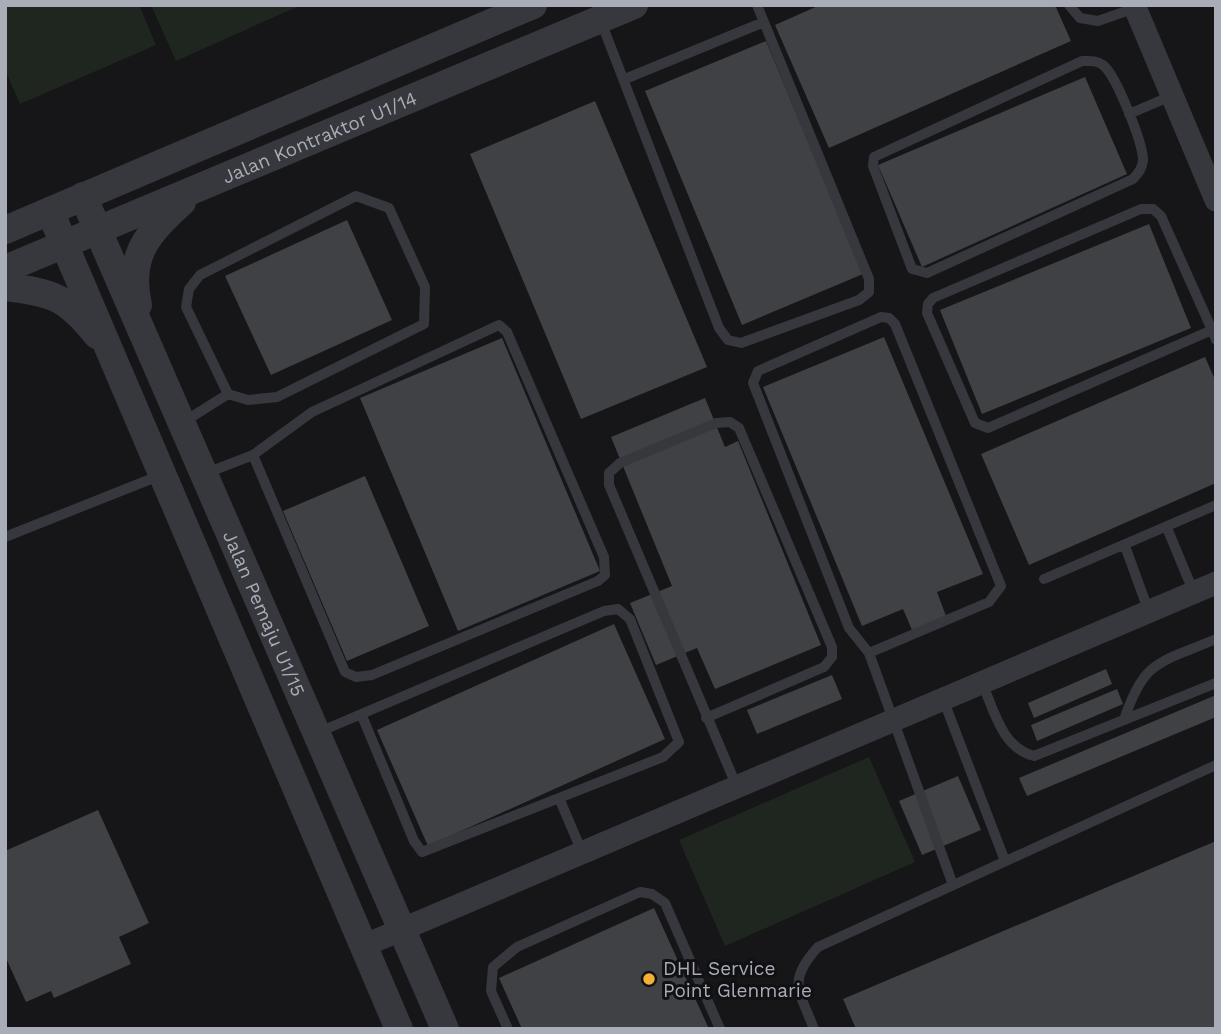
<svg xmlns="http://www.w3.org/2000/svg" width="1221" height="1034" viewBox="0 0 1221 1034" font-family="'Work Sans',sans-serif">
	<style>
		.green { fill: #1e261f }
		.building { fill: #404145 }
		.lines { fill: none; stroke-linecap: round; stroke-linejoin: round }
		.service { stroke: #37383d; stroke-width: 10 }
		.minor { stroke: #37383d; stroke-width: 23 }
		.tertiary { stroke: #37383d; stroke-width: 28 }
		.poi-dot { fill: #f2b134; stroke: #111113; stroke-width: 2.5 }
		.labels { text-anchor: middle; stroke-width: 6; stroke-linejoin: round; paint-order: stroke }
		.street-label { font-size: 19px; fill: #a8adb8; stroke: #111113 }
		.poi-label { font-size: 19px; fill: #a8adb8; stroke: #111113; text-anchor: start }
	</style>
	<rect width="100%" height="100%" fill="#161618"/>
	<path class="green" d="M 5,5 L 139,5 L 156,45 L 20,104 L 5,70 Z
		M 151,5 L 301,5 L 176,61 Z
		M 869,757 L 915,862 L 725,946 L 679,840 Z"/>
	<path class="building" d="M 820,5 L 1055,5 L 1071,41 L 829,148 L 775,25 Z
		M 766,41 L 863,274 L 742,325 L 645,91 Z
		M 1085,77 L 1127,174 L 922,267 L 878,165 Z
		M 595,101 L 707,367 L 581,419 L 470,154 Z
		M 347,220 L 392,320 L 271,375 L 225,276 Z
		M 1149,224 L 1191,328 L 982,414 L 940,310 Z
		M 884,337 L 983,574 L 937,592 L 946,616 L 912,630 L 903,609 L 862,626 L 763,387 Z
		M 502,338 L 600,571 L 458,631 L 360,398 Z
		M 1205,357 L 1216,382 L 1216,483 L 1029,565 L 981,454 Z
		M 705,398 L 725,447 L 738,441 L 821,645 L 715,689 L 697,648 L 656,665 L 630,603 L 672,586 L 611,437 Z
		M 365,476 L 429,626 L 347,661 L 283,511 Z
		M 614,624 L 665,739 L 428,846 L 377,730 Z
		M 1106,669 L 1112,684 L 1034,718 L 1028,703 Z
		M 832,675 L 842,699 L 757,734 L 747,710 Z
		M 1117,689 L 1123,704 L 1037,741 L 1031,725 Z
		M 1216,695 L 1216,717 L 1027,796 L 1019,778 Z
		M 958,776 L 981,830 L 922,855 L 899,801 Z
		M 98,810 L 149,923 L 119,937 L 131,964 L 54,998 L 51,991 L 26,1002 L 5,956 L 5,851 Z
		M 1216,841 L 1216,1029 L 856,1029 L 843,999 Z
		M 654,908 L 709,1029 L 522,1029 L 499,978 Z"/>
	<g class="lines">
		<path class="service" d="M 1069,5 L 1080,18 L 1098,21 L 1135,8
			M 600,19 L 719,328 L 728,340 L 741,343 L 859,300 L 869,292 L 869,279 L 757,5
			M 1082,61 C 1090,61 1096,60 1103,65 C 1116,75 1143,143 1143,160 C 1142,169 1139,172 1133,179 L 927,273 L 912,269 L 873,166 L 874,157 Z
			M 625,79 L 764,22
			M 1129,114 L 1171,96
			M 1216,329 L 1212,330 L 988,428 L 975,423 L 927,313 L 928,304 L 933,298 L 1141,209 L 1153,209 L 1161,216 L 1212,330 L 1216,340
			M 182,423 L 228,394 L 248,400 L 277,397 L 424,324 L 425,287 L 389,208 L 356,196 L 200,275 L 189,289 L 186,307 L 228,394
			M 204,474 L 253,455 L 312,412 L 499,325 L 507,332 L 604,557 L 605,575 L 598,581 L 372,675 L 356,677 L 345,672 L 253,455
			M 1167,528 L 1194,593
			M 5,537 L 161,475
			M 1125,546 L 1149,612
			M 1044,579 L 1216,505
			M 869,653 L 989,602 L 1001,586 L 895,324 L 889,318 L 881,317 L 758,371 L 753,383 L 849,628 L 869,653 L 953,885
			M 982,683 C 994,710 1002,748 1034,756 L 1216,683
			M 943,699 L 1005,861
			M 706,718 L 824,667 L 832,657 L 832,647 L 739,428 L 730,422 L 716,423 L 620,463 L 609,473 L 609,485 L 737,787
			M 1124,720 C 1144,659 1160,663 1216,639
			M 319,732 L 604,611 L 618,609 L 630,619 L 679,742 L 663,757 L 422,852 L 414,841 L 362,716
			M 559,798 L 582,852
			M 508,1029 L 491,991 L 493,967 L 517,947 L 640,892 L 652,894 L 665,903 L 720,1029
			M 814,1029 C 799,990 787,981 818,947 L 1216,765"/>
		<path class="minor" d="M 1134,5 L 1216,200
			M 363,946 L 1216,583"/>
		<g class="tertiary">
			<path id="s1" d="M 83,196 L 445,1029"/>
			<path d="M 50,211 L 399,1029"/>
			<path d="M 5,230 L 533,5"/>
			<path id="s2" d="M 5,269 L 634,5"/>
			<path d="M 5,287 C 52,292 67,297 97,335"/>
			<path d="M 138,305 C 127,256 147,234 182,202"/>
		</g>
	</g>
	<circle class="poi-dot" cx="649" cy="979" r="7"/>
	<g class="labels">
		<g class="street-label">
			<text dy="7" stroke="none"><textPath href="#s2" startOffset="341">Jalan Kontraktor U1/14</textPath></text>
			<text dy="7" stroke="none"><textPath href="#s1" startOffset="455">Jalan Pemaju U1/15</textPath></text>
		</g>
		<g class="poi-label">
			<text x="663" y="975">DHL Service<tspan x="663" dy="22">Point Glenmarie</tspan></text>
		</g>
	</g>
	<rect width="1221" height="1034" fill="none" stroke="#a8adb8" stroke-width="14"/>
</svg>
